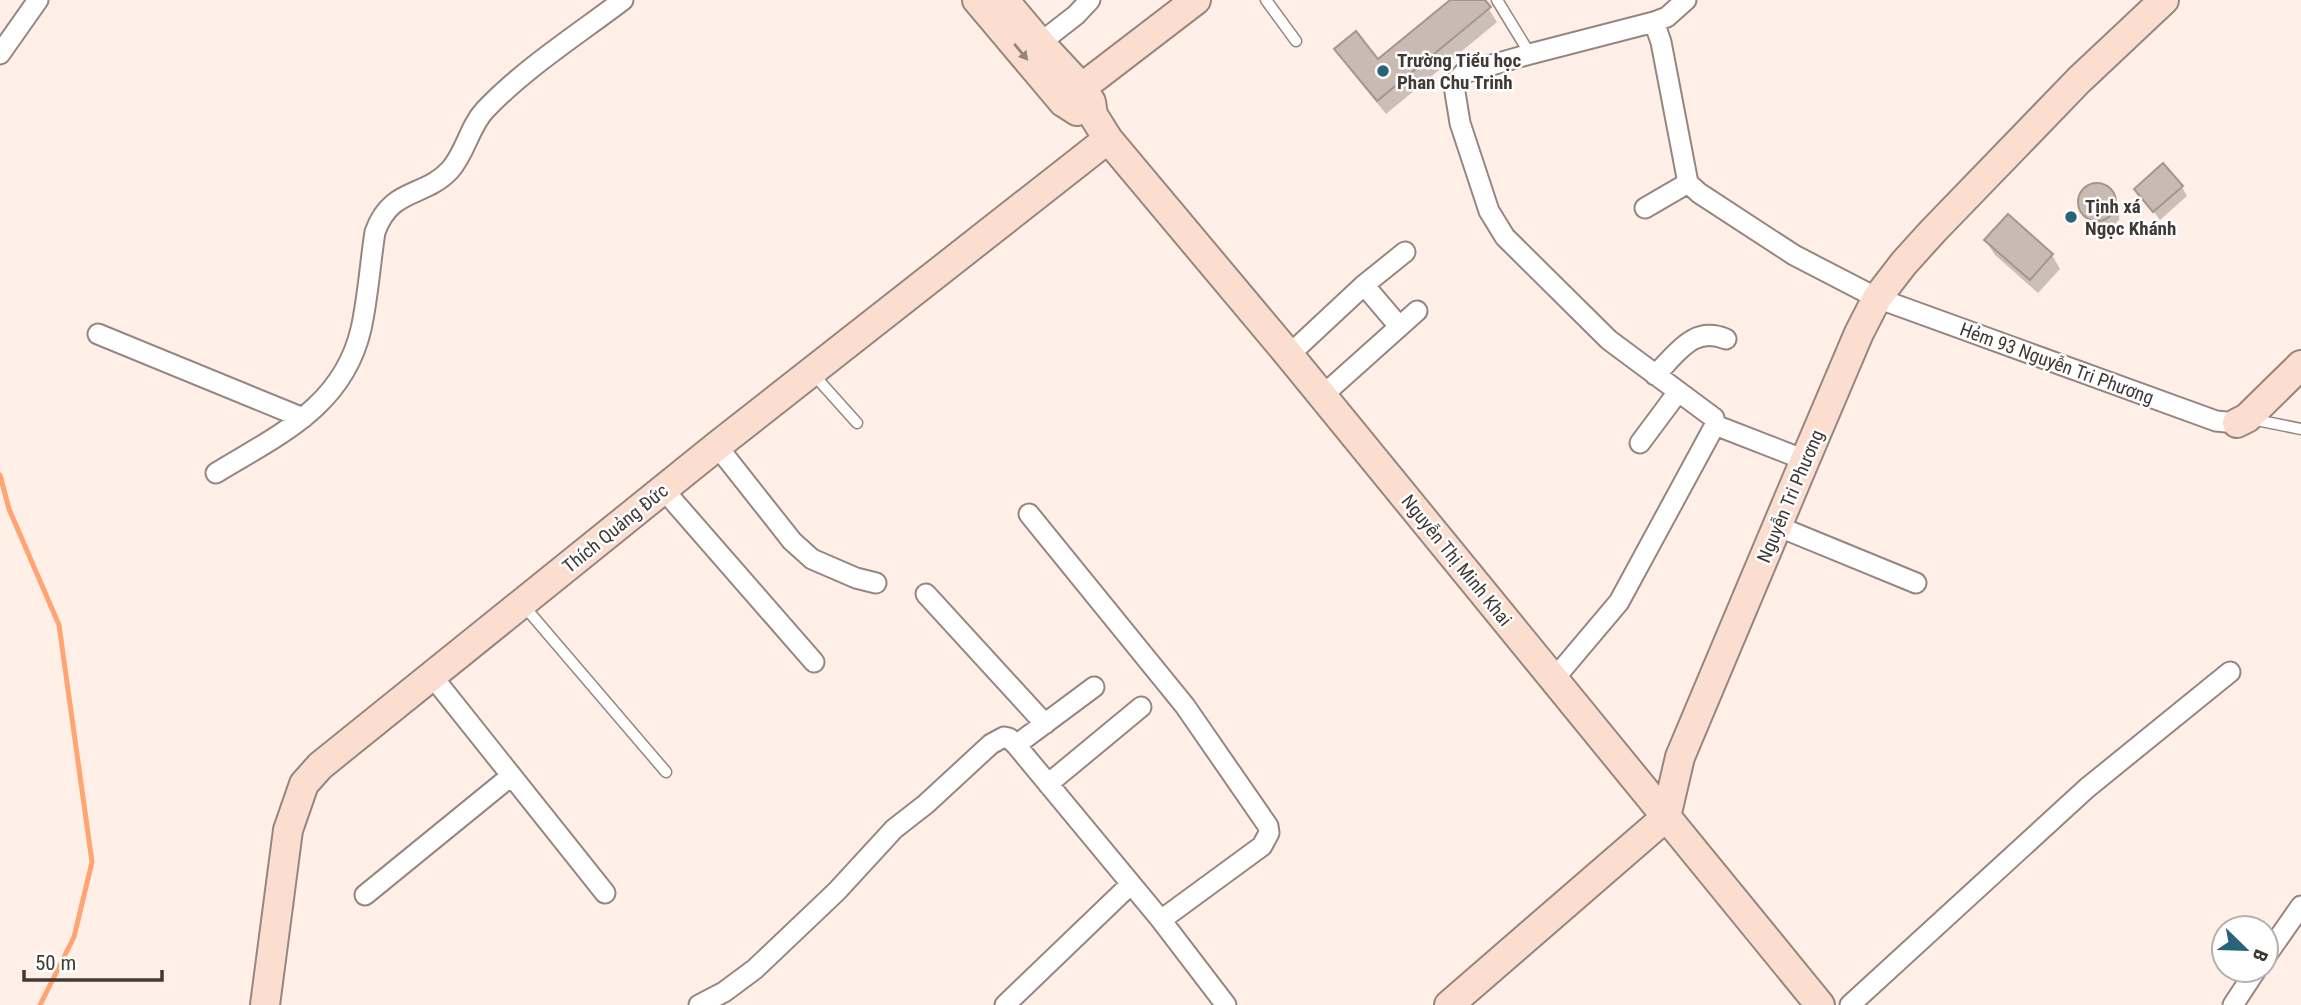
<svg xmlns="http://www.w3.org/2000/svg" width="2301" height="1005" viewBox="0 0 2301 1005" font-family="'Roboto Condensed',sans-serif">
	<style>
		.shadow { fill: #0003 }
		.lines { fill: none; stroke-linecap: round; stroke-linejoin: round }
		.stream { stroke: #ffa472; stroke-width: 5 }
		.building { fill: #c9bab3; stroke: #a5968f; stroke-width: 2 }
		.lane-casing { stroke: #958780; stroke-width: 13 }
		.street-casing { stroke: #958780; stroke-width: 23 }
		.secondary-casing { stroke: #958780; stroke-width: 32 }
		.lane { stroke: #fff; stroke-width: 10 }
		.street { stroke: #fff; stroke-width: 19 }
		.secondary { stroke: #fbdecf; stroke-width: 28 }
		.oneway { fill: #94847b }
		.poi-dot { fill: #28637b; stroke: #fff; stroke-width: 2.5 }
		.labels { text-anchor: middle; stroke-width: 5; stroke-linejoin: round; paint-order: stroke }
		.poi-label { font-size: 19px; font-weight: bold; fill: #403a37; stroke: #fff; text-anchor: start }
		.street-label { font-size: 19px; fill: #403a37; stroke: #fff }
	</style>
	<rect width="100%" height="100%" fill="#ffefe7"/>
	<path class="shadow" d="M 1452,0 L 1483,0 L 1497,22 L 1386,114 L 1345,63 L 1337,49 L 1378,61 Z
		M 2090,186 L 2104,186 L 2120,207 L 2119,220 L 2109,230 L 2096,228 L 2081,209 L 2080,197 Z
		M 2182,187 L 2187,196 L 2160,220 L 2136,189 Z
		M 1986,241 L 2052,255 L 2060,269 L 2038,293 L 1995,255 Z"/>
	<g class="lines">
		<path class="stream" d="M 0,475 L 9,509 L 59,625 L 92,862 L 74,937 L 40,1005"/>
	</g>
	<path class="building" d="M 1450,0 L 1485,0 L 1491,7 L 1377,101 L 1334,49 L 1356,31 L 1378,59 Z
		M 2163,163 L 2183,186 L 2153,212 L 2134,189 Z
		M2078 202a19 19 0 1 1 38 0a19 19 0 1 1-38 0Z
		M 2008,214 L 2053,254 L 2030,280 L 1984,240 Z"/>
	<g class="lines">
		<defs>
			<path id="lane" d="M 1266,0 L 1296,41
				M 1497,0 L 1530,54
				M 814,375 L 857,423
				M 2251,419 L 2301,429
				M 524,606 L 666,772"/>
			<path id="street" d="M 1654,22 L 1661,42 L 1688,183 L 1699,193 L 1794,255 L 1877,298 L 2216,421 L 2237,423
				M 1040,43 L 1076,15 L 1090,0
				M 0,54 L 38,0
				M 1645,208 L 1688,183
				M 1364,285 L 1398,325
				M 98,334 L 303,418
				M 1289,355 L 1364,285 L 1405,252
				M 1655,375 C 1677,354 1693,325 1726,339
				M 1322,396 L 1417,311
				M 1715,425 L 1805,460
				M 1640,443 L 1678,392
				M 717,446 L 792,541 L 812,559 L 856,578 L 876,583
				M 216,473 C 278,435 343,407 361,329 C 368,298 370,264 375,232 C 391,187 424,198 450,170 C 466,152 469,127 485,110 C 525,68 577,35 623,0
				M 663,489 L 814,662
				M 1029,514 L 1185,706 L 1268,826 L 1269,833 L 1262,846 L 1161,920
				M 1777,526 L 1916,583
				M 926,594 L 1045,724
				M 432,676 L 605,893
				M 1554,679 L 1619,602 L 1715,425 L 1714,418 L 1609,340 L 1505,237 L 1489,211 L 1460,123 L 1454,86 L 1457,80 L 1464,73 L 1530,54 L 1654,22 L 1667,17 L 1686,0
				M 1016,745 L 1094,687
				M 1048,784 L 1141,707
				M 365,895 L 511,776
				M 2266,956 L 2301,906
				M 699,1005 L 724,992 L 755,969 L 837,891 L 894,829 L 926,804 L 991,744 L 1004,737 L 1009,738 L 1016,745 L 1161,920 L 1226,1005
				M 1005,1005 L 1131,884
				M 1850,1005 L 2087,788 L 2230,672
				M 2233,1005 L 2256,970"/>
			<path id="secondary" d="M 977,0 L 1063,102 L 1077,111
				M 1004,0 L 1040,43 L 1082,88 L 1091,102 L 1093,115 L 1108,139 L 1289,355 L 1820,1005
				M 1063,102 L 1196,0
				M 2237,423 L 2247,418 L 2301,365
				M 265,1005 L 288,830 L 304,784 L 320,766 L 717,446 L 1108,139
				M 1449,1005 L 1666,817 L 1680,757 L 1805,460 L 1859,333 L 1877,298 L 1904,263 L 1933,231 L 2079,80 L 2164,0"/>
		</defs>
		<use href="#lane" class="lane-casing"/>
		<use href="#street" class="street-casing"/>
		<use href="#secondary" class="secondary-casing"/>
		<use href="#lane" class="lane"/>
		<use href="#street" class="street"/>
		<use href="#secondary" class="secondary"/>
	</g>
	<defs><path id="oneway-solid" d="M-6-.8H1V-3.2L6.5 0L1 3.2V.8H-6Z" transform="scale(1.75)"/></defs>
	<use class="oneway" href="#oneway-solid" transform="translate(1021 52) rotate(50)"/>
	<g class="poi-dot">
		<circle cx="1383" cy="71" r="7"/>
		<circle cx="2071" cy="217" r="7"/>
	</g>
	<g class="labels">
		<g class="poi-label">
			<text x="1397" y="67">Trường Tiểu học<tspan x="1397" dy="22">Phan Chu Trinh</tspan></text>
			<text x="2085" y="213">Tịnh xá<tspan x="2085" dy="22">Ngọc Khánh</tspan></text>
		</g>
		<g class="street-label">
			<text transform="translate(2057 363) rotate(20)" y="7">Hẻm 93 Nguyễn Tri Phương</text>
			<text transform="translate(1790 496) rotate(-67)" y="7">Nguyễn Tri Phương</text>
			<text transform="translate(615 528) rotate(-39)" y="7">Thích Quảng Đức</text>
			<text transform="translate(1457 560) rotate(51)" y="7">Nguyễn Thị Minh Khai</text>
		</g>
	</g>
	<g transform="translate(2245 949) rotate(113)"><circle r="33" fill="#ffffff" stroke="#b3b0af" stroke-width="2"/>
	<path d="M0-5L12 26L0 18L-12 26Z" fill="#28637b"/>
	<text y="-10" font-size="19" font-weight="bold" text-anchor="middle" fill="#403a37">B</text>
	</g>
	<path d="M24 970v10h138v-10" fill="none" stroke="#403a37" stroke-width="3.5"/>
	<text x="35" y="970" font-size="21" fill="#403a37" stroke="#ffffff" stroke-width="5" paint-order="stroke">50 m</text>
</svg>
